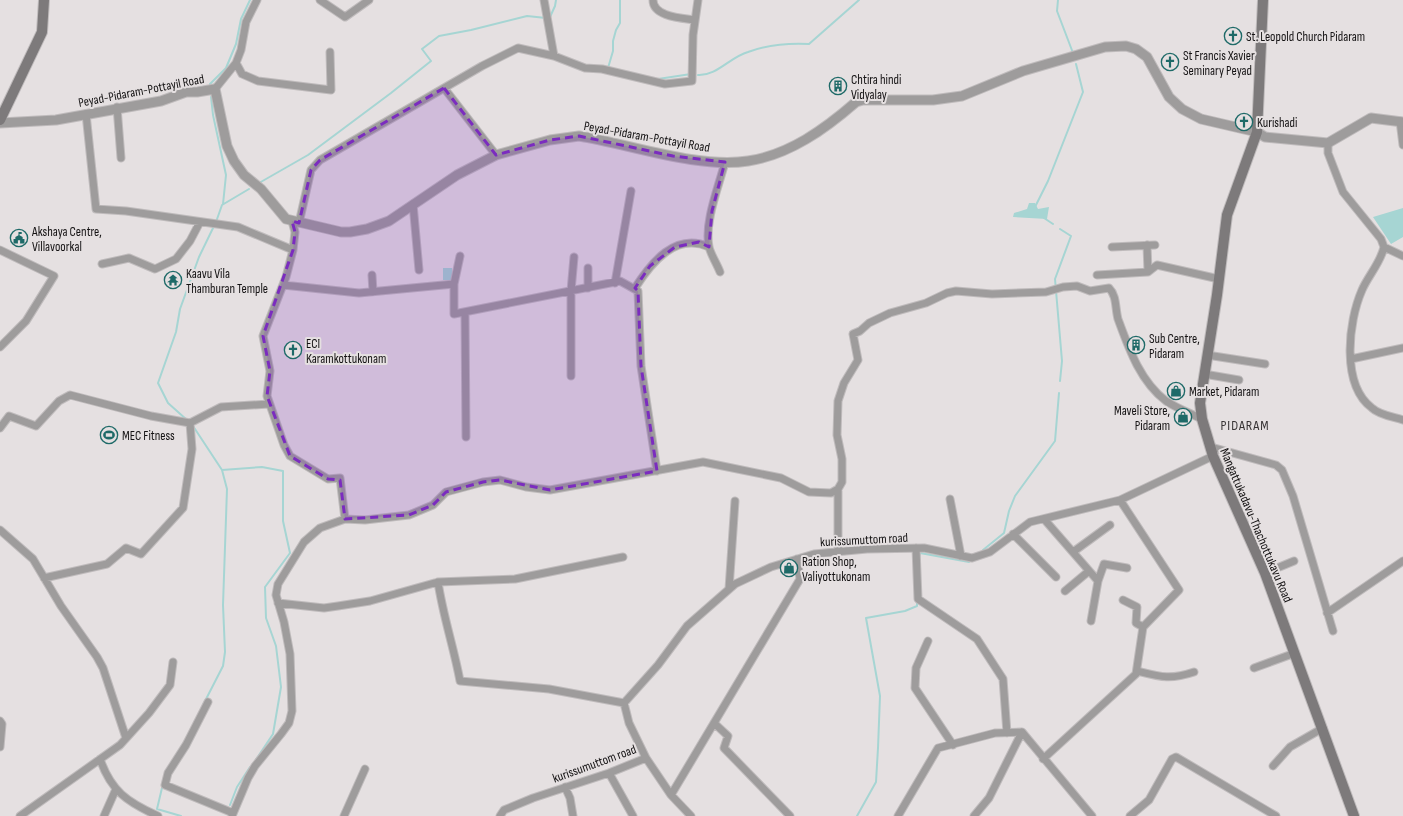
<svg xmlns="http://www.w3.org/2000/svg" width="1403" height="816" viewBox="0 0 1403 816" font-family="'Sofia Sans Condensed',sans-serif">
	<style>
		.water { fill: #a6d5d3 }
		.lines { fill: none; stroke-linecap: round; stroke-linejoin: round }
		.stream { stroke: #a6d5d3; stroke-width: 2 }
		.minor-casing { stroke: #bfbbbc; stroke-width: 9 }
		.tertiary-casing { stroke: #bfbbbc; stroke-width: 11 }
		.secondary-casing { stroke: #bfbbbc; stroke-width: 12 }
		.minor { stroke: #9e9c9c; stroke-width: 7 }
		.tertiary { stroke: #9e9c9c; stroke-width: 9 }
		.secondary { stroke: #7d7a7b; stroke-width: 10 }
		.marked { fill: #7b2cbf; fill-opacity: 0.2; stroke: #7b2cbf; stroke-width: 3; stroke-dasharray: 8 5; stroke-linejoin: round }
		.labels { text-anchor: middle; stroke-width: 4; stroke-linejoin: round; paint-order: stroke }
		.poi-label { font-size: 13px; fill: #141213; stroke: #e5e0e1; text-anchor: start }
		.street-label { font-size: 13px; fill: #141213; stroke: #e5e0e1 }
		.neighbourhood-label { font-size: 14px; letter-spacing: 1px; fill: #363233; stroke: #e5e0e1 }
	</style>
	<rect width="100%" height="100%" fill="#e5e0e1"/>
	<path class="water" d="M 1029,203 L 1035,203 L 1038,209 L 1049,207 L 1047,219 L 1013,217 L 1014,213 L 1027,209 Z
		M 1403,208 L 1403,237 L 1391,244 L 1373,217 Z
		M 443,268 L 452,268 L 452,280 L 443,280 Z"/>
	<g class="lines">
		<path class="stream" d="M 1058,0 L 1057,11 L 1073,53
			M 550,17 L 555,6 L 556,0
			M 608,68 L 613,51 L 613,41 L 616,30 L 620,23 L 620,0
			M 698,75 C 717,76 730,57 748,52 C 767,45 789,43 809,44 L 859,0
			M 658,79 L 691,74
			M 210,84 L 226,68 L 236,44 L 241,19 L 250,0
			M 211,97 L 213,115 L 226,175 L 223,204
			M 259,183 L 308,155 L 391,93 L 431,61 L 422,49 L 439,36 L 471,30 L 527,16 L 546,18
			M 1035,207 L 1048,181 L 1083,92 L 1076,64
			M 1044,218 L 1053,224
			M 216,222 L 222,205 L 249,189
			M 1060,381 L 1062,361 L 1055,279 L 1071,236 L 1060,229
			M 187,420 L 168,403 L 158,383 L 176,332 L 180,309 L 199,257 L 214,226
			M 193,426 L 222,470 L 227,489 L 223,605 L 225,652 L 223,666 L 203,705
			M 222,470 L 262,467 L 283,471 L 283,521 L 290,553 L 265,587 L 266,618 L 276,646 L 281,687 L 273,734 L 253,764
			M 983,550 L 1004,533 L 1009,511 L 1015,496 L 1055,441 L 1059,393
			M 919,557 L 920,553 L 969,562
			M 166,771 L 157,809 L 181,816
			M 230,805 L 237,787 L 250,767
			M 857,816 L 876,782 L 878,748 L 880,696 L 866,618 L 905,611 L 917,606 L 917,602"/>
		<defs>
			<path id="minor" d="M 320,0 L 345,17 L 369,0
				M 544,0 L 554,56
				M 653,0 C 653,17 682,18 695,20
				M 236,63 L 242,74 L 258,81 L 331,90 L 330,52
				M 444,88 L 496,155
				M 215,89 L 236,63 L 241,50 L 246,22 L 257,0
				M 117,107 L 121,158
				M 86,114 L 96,209 L 126,211 L 238,227 L 293,250
				M 1400,121 L 1403,145
				M 1328,143 L 1328,153 L 1343,192 L 1381,239 L 1384,247 C 1381,262 1368,276 1362,290 C 1348,322 1341,385 1372,408 C 1379,415 1394,417 1403,420
				M 413,204 L 419,270
				M 292,221 L 295,232 L 293,250 L 286,277 L 263,336 L 270,371 L 267,396 L 284,445 L 290,456 L 328,479 L 340,478 L 345,519
				M 299,223 L 311,170 L 320,160 L 482,66 L 518,48 L 554,56 L 585,68 L 602,69 L 665,84 L 692,81 L 693,35 L 698,0
				M 1147,245 L 1148,272
				M 1112,247 L 1155,245
				M 1384,247 L 1403,256
				M 0,250 L 54,276 L 26,321 L 0,347
				M 460,256 L 454,284 L 454,314 L 620,281 L 638,291 L 641,366 L 657,471
				M 102,264 L 129,258 L 155,269 L 176,259 L 190,241 L 200,222
				M 588,268 L 588,288
				M 720,272 C 717,264 711,255 709,247 C 704,222 719,186 725,162
				M 372,275 L 373,292
				M 1097,275 L 1148,272 L 1157,265 L 1219,279
				M 615,283 L 631,191
				M 283,285 L 359,293 L 454,284
				M 635,288 C 651,263 675,232 709,247
				M 465,313 L 466,437
				M 1207,355 L 1265,364
				M 1351,359 L 1403,348
				M 1204,374 L 1239,380
				M 571,376 L 571,291 L 574,257
				M 0,428 L 9,416 L 36,426 L 59,401 L 70,395 L 151,416 L 190,423 L 221,407 L 269,404
				M 1211,447 L 1276,465 L 1282,470 L 1293,496 L 1333,631
				M 838,489 L 838,551
				M 950,499 L 961,556
				M 1044,519 L 1098,581
				M 0,530 L 33,559 L 61,606 L 97,657 L 103,668 L 126,738
				M 1013,534 L 1056,577
				M 916,548 L 918,599 L 977,639 L 1003,679 L 1007,733
				M 1073,552 L 1110,525
				M 1265,573 L 1294,561
				M 44,578 L 107,564 L 126,548 L 141,554 L 183,508 L 192,449 L 190,423
				M 438,582 C 443,616 454,648 460,681 L 549,689 L 624,703
				M 729,589 L 735,501
				M 1065,591 L 1089,571
				M 1123,600 L 1137,607 L 1136,623 L 1143,627
				M 278,603 L 324,608 L 338,606 L 370,601 L 438,582 L 515,579 L 623,557
				M 1327,613 L 1403,561
				M 1091,621 L 1098,581 L 1104,564 L 1127,568
				M 928,641 L 916,668 L 915,688 L 953,745
				M 1254,668 L 1295,653
				M 1137,671 C 1161,677 1170,680 1194,672
				M 208,702 L 186,745 L 168,773 L 165,785 L 233,813
				M 0,721 L 2,724 L 0,747
				M 714,723 L 728,736 L 724,748 L 790,816
				M 646,758 L 671,795 L 691,816
				M 100,759 C 111,791 127,802 158,816
				M 1043,759 L 1136,674 L 1143,627 L 1179,590 L 1120,500
				M 1273,766 L 1290,747 L 1323,728
				M 609,773 L 633,816
				M 565,787 L 570,798 L 573,816
				M 671,795 L 800,579 L 797,559
				M 20,816 L 120,745 L 149,713 L 170,685 L 173,662
				M 104,816 L 116,789
				M 232,816 L 248,778 L 255,766 L 281,734 L 289,723 L 292,711 L 290,654 L 284,622 L 276,595 L 278,584 L 304,542 L 320,528 L 345,519 L 365,520 L 409,515 L 433,505 L 446,492 L 483,482 L 500,480 L 526,487 L 550,490 L 703,462 L 781,478 L 809,492 L 831,493 L 838,489 L 842,482 L 842,459 L 837,435 L 838,401 L 844,383 L 858,360 L 853,334 L 860,331 L 869,323 L 890,313 L 926,303 L 947,293 L 956,291 L 992,294 L 1046,292 L 1063,287 L 1077,286 L 1090,291 L 1109,288 C 1117,296 1115,308 1118,319 C 1129,349 1140,381 1166,401 C 1178,409 1190,413 1202,419
				M 344,816 L 365,769
				M 500,816 L 504,810 L 533,798 L 609,773 L 646,758 L 629,723 L 624,703 L 658,665 L 687,626 L 735,584 L 771,567 L 814,554 L 867,549 L 924,548 L 972,558 L 990,552 L 1030,522 L 1120,500 L 1213,456
				M 898,816 L 938,748 L 995,733 L 1022,732 L 1092,816
				M 974,816 L 989,798 L 1022,732
				M 1130,816 L 1149,800 L 1172,759 L 1176,757 L 1276,816"/>
			<path id="tertiary" d="M 0,123 L 56,120 L 161,101 L 186,92 L 197,92 L 215,89 L 227,146 L 234,161 L 244,175 L 261,189 L 286,219 L 341,232 L 350,232 L 367,229 L 389,221 L 457,175 L 496,155 L 550,140 L 579,136 C 629,144 699,169 748,161 C 789,155 825,129 856,102 L 863,100 L 933,100 L 962,96 L 1023,71 L 1105,47 L 1126,46 L 1136,49 L 1147,57 L 1169,97 L 1182,109 L 1201,119 L 1257,132 L 1265,137 L 1328,143 L 1371,118 L 1403,122"/>
			<path id="secondary" d="M 1263,0 L 1257,132 L 1227,215 L 1217,295 L 1200,403 L 1202,419 L 1213,456 L 1265,573 L 1354,816
				M 0,120 L 42,32 L 44,0"/>
		</defs>
		<use href="#minor" class="minor-casing"/>
		<use href="#tertiary" class="tertiary-casing"/>
		<use href="#secondary" class="secondary-casing"/>
		<use href="#minor" class="minor"/>
		<use href="#tertiary" class="tertiary"/>
		<use href="#secondary" class="secondary"/>
	</g>
	<path class="marked" d="M 444,88 L 496,155 L 550,140 L 579,136 L 673,156 L 725,162 L 712,211 L 709,247 L 699,242 L 675,247 L 650,266 L 635,288 L 638,291 L 641,366 L 657,471 L 550,490 L 500,480 L 483,482 L 446,492 L 433,505 L 409,515 L 345,519 L 340,480 L 328,479 L 290,456 L 267,396 L 270,371 L 263,336 L 293,250 L 295,232 L 292,221 L 299,223 L 311,170 L 320,160 Z"/>
	<defs>
		<symbol id="church-ring" viewBox="-11 -11 22 22"><circle r="9.5" fill="#e5e0e1" stroke="#1e6a68" stroke-width="1.5"/><path d="M-1.2-6h2.4v3.5h3.3v2.4h-3.3V6h-2.4V-.1h-3.3v-2.4h3.3Z" fill="#1e6a68"/></symbol>
		<symbol id="building-ring" viewBox="-11 -11 22 22"><circle r="9.5" fill="#e5e0e1" stroke="#1e6a68" stroke-width="1.5"/><path d="M-4-6H4V6H1V3H-1V6H-4ZM-2.5-4.3h1.7v1.8h-1.7ZM.8-4.3h1.7v1.8H.8ZM-2.5-1h1.7V.8h-1.7ZM.8-1h1.7V.8H.8Z" fill="#1e6a68"/></symbol>
		<symbol id="civic-ring" viewBox="-11 -11 22 22"><circle r="9.5" fill="#e5e0e1" stroke="#1e6a68" stroke-width="1.5"/><path d="M-.6-6.5H3V-4.5H.6V-3L4-1V1h2V6H-6V1h2V-1L-.6-3ZM-1.2 2.5V6h2.4V2.5Z" fill="#1e6a68"/></symbol>
		<symbol id="temple-ring" viewBox="-11 -11 22 22"><circle r="9.5" fill="#e5e0e1" stroke="#1e6a68" stroke-width="1.5"/><path d="M0-6L5-2H3V0L6.5 2.5H4V6H1.5V3h-3V6H-4V2.5H-6.5L-3 0V-2H-5Z" fill="#1e6a68"/></symbol>
		<symbol id="shop-ring" viewBox="-11 -11 22 22"><circle r="9.5" fill="#e5e0e1" stroke="#1e6a68" stroke-width="1.5"/><path d="M-5-2.5h2.3a2.7 3.5 0 0 1 5.4 0H5L5.5 6h-11ZM-1.5-2.5h3a1.5 2.3 0 0 0-3 0Z" fill="#1e6a68"/></symbol>
		<symbol id="stadium-ring" viewBox="-11 -11 22 22"><circle r="9.5" fill="#e5e0e1" stroke="#1e6a68" stroke-width="1.5"/><path d="M0-5a6.5 5 0 1 0 0 10a6.5 5 0 1 0 0-10ZM-3.5-1.8h7v3.6h-7Z" fill="#1e6a68"/></symbol>
	</defs>
	<g fill-rule="evenodd">
		<use href="#church-ring" x="1223" y="26" width="20" height="20"/>
		<use href="#church-ring" x="1160" y="52" width="20" height="20"/>
		<use href="#building-ring" x="828" y="76" width="20" height="20"/>
		<use href="#church-ring" x="1234" y="112" width="20" height="20"/>
		<use href="#civic-ring" x="9" y="228" width="20" height="20"/>
		<use href="#temple-ring" x="163" y="270" width="20" height="20"/>
		<use href="#building-ring" x="1126" y="335" width="20" height="20"/>
		<use href="#church-ring" x="283" y="340" width="20" height="20"/>
		<use href="#shop-ring" x="1166" y="381" width="20" height="20"/>
		<use href="#shop-ring" x="1173" y="407" width="20" height="20"/>
		<use href="#stadium-ring" x="99" y="425" width="20" height="20"/>
		<use href="#shop-ring" x="779" y="558" width="20" height="20"/>
	</g>
	<g class="labels">
		<g class="poi-label">
			<text x="1246" y="41">St. Leopold Church Pidaram</text>
			<text x="1183" y="60">St Francis Xavier<tspan x="1183" dy="15">Seminary Peyad</tspan></text>
			<text x="851" y="84">Chtira hindi<tspan x="851" dy="15">Vidyalay</tspan></text>
			<text x="1257" y="127">Kurishadi</text>
			<text x="32" y="236">Akshaya Centre,<tspan x="32" dy="15">Villavoorkal</tspan></text>
			<text x="186" y="278">Kaavu Vila<tspan x="186" dy="15">Thamburan Temple</tspan></text>
			<text x="1149" y="343">Sub Centre,<tspan x="1149" dy="15">Pidaram</tspan></text>
			<text x="306" y="348">ECI<tspan x="306" dy="15">Karamkottukonam</tspan></text>
			<text x="1189" y="396">Market, Pidaram</text>
			<text x="1170" y="415" text-anchor="end">Maveli Store,<tspan x="1170" dy="15">Pidaram</tspan></text>
			<text x="122" y="440">MEC Fitness</text>
			<text x="802" y="566">Ration Shop,<tspan x="802" dy="15">Valiyottukonam</tspan></text>
		</g>
		<g class="street-label">
			<text transform="translate(141 90) rotate(-11)" y="5">Peyad-Pidaram-Pottayil Road</text>
			<text transform="translate(647 136) rotate(10)" y="5">Peyad-Pidaram-Pottayil Road</text>
			<text transform="translate(1257 525) rotate(67)" y="5">Mangattukadavu-Thachottukavu Road</text>
			<text transform="translate(864 539) rotate(-3)" y="5">kurissumuttom road</text>
			<text transform="translate(594 763) rotate(-20)" y="5">kurissumuttom road</text>
		</g>
		<g class="neighbourhood-label">
			<text x="1245" y="430">PIDARAM</text>
		</g>
	</g>
</svg>
